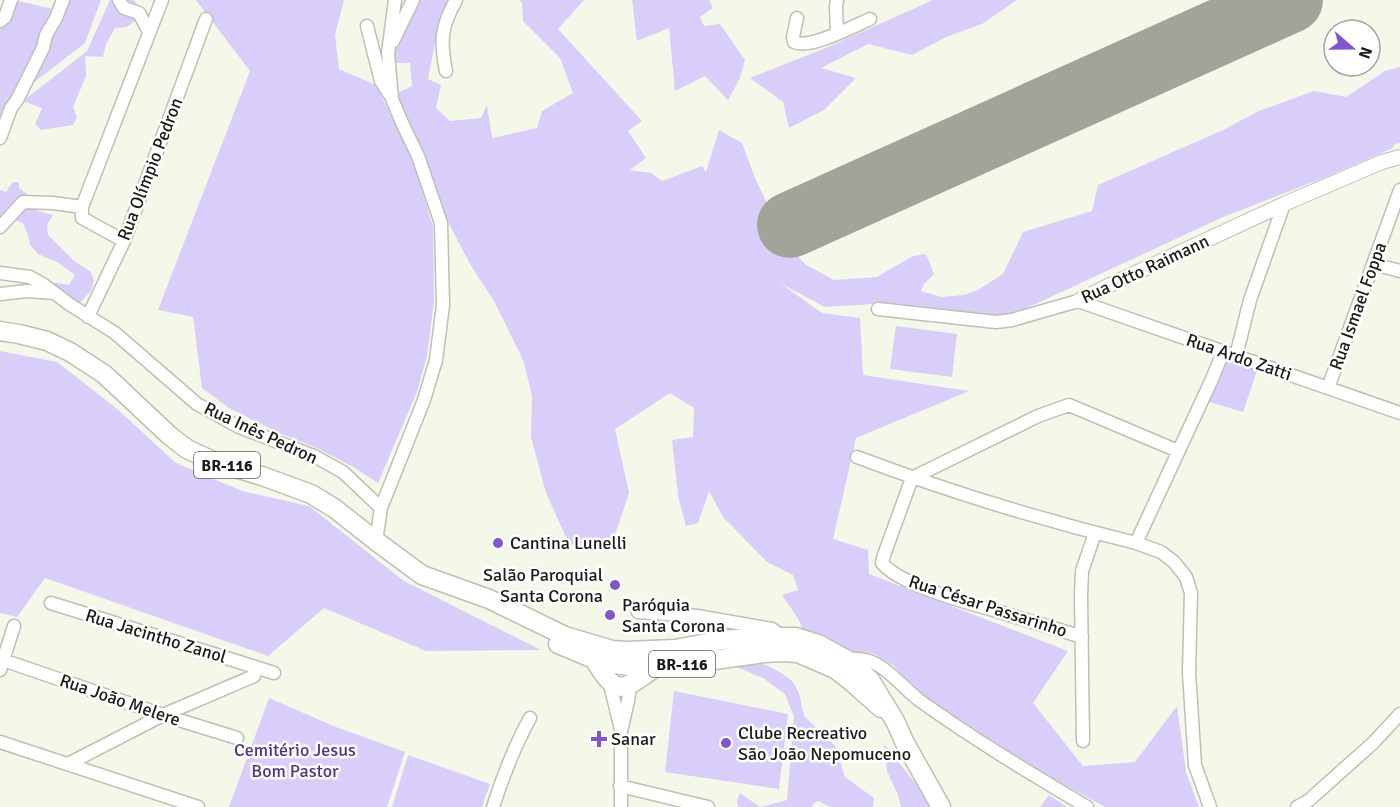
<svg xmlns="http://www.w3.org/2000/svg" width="1400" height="807" viewBox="0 0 1400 807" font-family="Signika,sans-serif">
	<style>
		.green { fill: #d9cef9 }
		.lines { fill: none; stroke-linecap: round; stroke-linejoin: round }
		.runway { stroke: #a2a499; stroke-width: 66 }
		.minor-casing { stroke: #bdc0b2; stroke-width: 15 }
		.tertiary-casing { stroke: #bdc0b2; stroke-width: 16 }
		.primary-casing { stroke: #bdc0b2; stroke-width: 21 }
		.minor { stroke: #fff; stroke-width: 12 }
		.tertiary { stroke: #fff; stroke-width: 14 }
		.primary { stroke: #fff; stroke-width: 18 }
		.poi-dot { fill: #8055ce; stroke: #fff; stroke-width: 2 }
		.labels { text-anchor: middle; stroke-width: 5; stroke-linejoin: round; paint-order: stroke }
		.shield { fill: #fff; stroke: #5f605d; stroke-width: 1.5 }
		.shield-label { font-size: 16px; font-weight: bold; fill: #1b1c17 }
		.street-label { font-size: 18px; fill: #1b1c17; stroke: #fff }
		.poi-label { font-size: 18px; fill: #1b1c17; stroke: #fff; text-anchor: start }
		.park-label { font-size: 18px; fill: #513387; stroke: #fff }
	</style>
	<rect width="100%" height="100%" fill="#f4f8e9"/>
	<path class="green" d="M 14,0 L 53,9 L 55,0 L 101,0 L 85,43 L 6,104 L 0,124 L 0,26 Z
		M 110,0 L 134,0 L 140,9 L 138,19 L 126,27 L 115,28 L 106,44 L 103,57 L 85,56 L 86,76 L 73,107 L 77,117 L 73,125 L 41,130 L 35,124 L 42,108 L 23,101 L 87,51 Z
		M 196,0 L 344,0 L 335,35 L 339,69 L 376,85 L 412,159 L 433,226 L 434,301 L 427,356 L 417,392 L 378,483 L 355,468 L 319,449 L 277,432 L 229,408 L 202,388 L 193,317 L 158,310 L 250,71 Z
		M 418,0 L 450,0 L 440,18 L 428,79 L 441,85 L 436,108 L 450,121 L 481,118 L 487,105 L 492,138 L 537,128 L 542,111 L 573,93 L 560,58 L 523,21 L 522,3 L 519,0 L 584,0 L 558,29 L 642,121 L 628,131 L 646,158 L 630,170 L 651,173 L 662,181 L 702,166 L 706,172 L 719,130 L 742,143 L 755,178 L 786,243 L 806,265 L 834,280 L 877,277 L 913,256 L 926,254 L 934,274 L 924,284 L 921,291 L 941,297 L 964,295 L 978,290 L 1003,274 L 1023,232 L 1092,211 L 1098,185 L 1223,130 L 1259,111 L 1314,91 L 1346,97 L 1385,71 L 1400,67 L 1400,143 L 1393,145 L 1393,148 L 1326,177 L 1221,218 L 1005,318 L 974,313 L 872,304 L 825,307 L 780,283 L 822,313 L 860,318 L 863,375 L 969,391 L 856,438 L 833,539 L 868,550 L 869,574 L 1068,651 L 1033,703 L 1083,766 L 1135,762 L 1177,706 L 1186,772 L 1199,807 L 1105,807 L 990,744 L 924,698 L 893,665 L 874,654 L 842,650 L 803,630 L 799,620 L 782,595 L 798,590 L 793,575 L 767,562 L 723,517 L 709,491 L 698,523 L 686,526 L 678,496 L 672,440 L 693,437 L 694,408 L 670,393 L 615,429 L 629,493 L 609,552 L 569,544 L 546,493 L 531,437 L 532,397 L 524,362 L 494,301 L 470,264 L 444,214 L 407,124 L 397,93 L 412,86 L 410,63 L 396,63 L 394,49 Z
		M 632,0 L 709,0 L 713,8 L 700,17 L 704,26 L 720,24 L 745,60 L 740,78 L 728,100 L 705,76 L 675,91 L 669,28 L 637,41 Z
		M 933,0 L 1017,0 L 982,24 L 946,37 L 912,55 L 868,44 L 821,68 L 856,78 L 824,110 L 789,128 L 783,102 L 750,78 L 828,47 Z
		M 13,182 L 19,182 L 19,188 L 31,197 L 26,204 L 38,211 L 53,215 L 47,225 L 48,235 L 74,261 L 91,272 L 94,281 L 91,291 L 76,307 L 56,289 L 51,282 L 69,285 L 75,275 L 57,262 L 38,254 L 30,245 L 28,236 L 23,223 L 6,217 L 0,225 L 0,190 L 6,192 Z
		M 896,326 L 957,334 L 952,377 L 890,369 Z
		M 0,351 L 57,362 L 116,408 L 176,463 L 242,491 L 309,506 L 404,581 L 541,650 L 426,651 L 324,608 L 268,656 L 45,578 L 17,617 L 0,613 Z
		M 1224,358 L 1257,371 L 1243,412 L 1206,401 Z
		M 743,660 L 766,665 L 783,674 L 793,682 L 799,693 L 804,716 L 835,746 L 845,777 L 874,798 L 873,807 L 831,807 L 817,801 L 811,807 L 761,807 L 787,800 L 794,717 L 785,694 L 763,678 L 727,663 Z
		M 674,691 L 788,714 L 779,789 L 665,772 Z
		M 269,698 L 336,727 L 405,752 L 387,807 L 229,807 Z
		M 884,744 L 928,799 L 931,807 L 901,807 L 898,795 L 887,771 Z
		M 408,755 L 490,784 L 482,807 L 392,807 Z
		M 740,793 L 760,807 L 738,807 L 737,800 Z
		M 1049,795 L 1067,807 L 1040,807 Z"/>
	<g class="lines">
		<path class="runway" d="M 790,225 L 1290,0"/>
		<defs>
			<path id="minor" d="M 119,0 L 124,8 L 139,13 L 149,32
				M 837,0 L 836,7 L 837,33
				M 797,18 L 793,37 L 794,42 C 809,50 854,26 870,19
				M 0,21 L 5,17 L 11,0
				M 367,26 L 381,81 L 390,95
				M 393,41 L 413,0
				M 446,71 C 440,41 441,27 456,0
				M 0,138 L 11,108 L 17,100 L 43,48 L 46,35 L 56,18 L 63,0
				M 0,227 L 23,202 L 53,203 L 82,207
				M 124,241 L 82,218 L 82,207 L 162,0
				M 1373,264 L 1400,271
				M 0,273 L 30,277 L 44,285 L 69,304 L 115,333 L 197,404 L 239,427 L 314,456 L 343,472 L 381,508
				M 0,294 L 27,291 L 54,293
				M 878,309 L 996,322 L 1012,320 L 1078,301 L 1400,413
				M 88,317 L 92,308 L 124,241 L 206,19
				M 1236,356 L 1250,300 L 1284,204
				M 1328,388 L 1400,190
				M 857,457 C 947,491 1042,520 1136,543
				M 912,478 L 884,555 L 882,563 C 900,585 968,603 997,611 C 1025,620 1054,628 1082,637
				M 912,478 L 1038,416 L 1069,405 L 1178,451
				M 376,541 L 381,508 L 424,400 L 436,360 L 443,305 L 441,223 L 418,156 L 403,125 L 392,99 L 388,53 L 395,0
				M 51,603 L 252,666 L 254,668 L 254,676 L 163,715 L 68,764
				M 638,612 L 697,616 L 772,629 L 780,635
				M 846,659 C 858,658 870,659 881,667 C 895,676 906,690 919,700 C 973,739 1030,773 1087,807
				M 3,660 L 163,715 L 237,738
				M 252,666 L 274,673
				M 0,670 L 14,626
				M 609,681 L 621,729 L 621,807
				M 622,727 L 628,701 L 631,680
				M 1083,741 L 1081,596 L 1082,571 L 1095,533
				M 0,742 L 198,807
				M 620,786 L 708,807
				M 493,807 C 503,776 514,747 530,718
				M 1210,807 L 1195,765 L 1189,672 L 1191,593 L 1186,577 L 1174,562 L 1161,552 L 1136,543 L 1212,379 L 1223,352
				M 1297,807 L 1308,801 L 1373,743 L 1400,714"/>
			<path id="tertiary" d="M 1078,301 L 1112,284 L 1284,204 L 1382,162 L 1400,157"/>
			<path id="primary" d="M 0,331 L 19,334 L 47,341 L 70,352 L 104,374 L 170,436 L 187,449 L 213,461 L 262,476 L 311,494 L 334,508 L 376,541 L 422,575 L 489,599 L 565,636 L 612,650 L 627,651 L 675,649 L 723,640 L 763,637 L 796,637 L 818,644 L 849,661 L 870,680 L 895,721 L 905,743 L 941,807
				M 558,644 L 594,659 L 610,663 L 629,666 L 685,664 L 765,653 L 781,652 L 798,653 L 835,669 L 853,683 L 881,708
				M 594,659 C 619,702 624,688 659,665"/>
		</defs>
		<use href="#minor" class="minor-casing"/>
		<use href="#tertiary" class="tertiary-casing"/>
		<use href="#primary" class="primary-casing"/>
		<use href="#minor" class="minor"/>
		<use href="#tertiary" class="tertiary"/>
		<use href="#primary" class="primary"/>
	</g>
	<g class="poi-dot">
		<circle cx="498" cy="543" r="6"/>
		<circle cx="615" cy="585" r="6"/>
		<circle cx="610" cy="615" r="6"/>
		<path d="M596 730h6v6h6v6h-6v6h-6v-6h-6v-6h6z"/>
		<circle cx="726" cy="743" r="6"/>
	</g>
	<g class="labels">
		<g class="shield">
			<rect x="194" y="452" width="66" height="26" rx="4.5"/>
			<rect x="649" y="651" width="66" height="26" rx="4.5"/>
		</g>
		<g class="shield-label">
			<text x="227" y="471">BR-116</text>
			<text x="682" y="670">BR-116</text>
		</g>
		<g class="street-label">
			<text transform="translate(150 169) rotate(-69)" y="6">Rua Olímpio Pedron</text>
			<text transform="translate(1145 269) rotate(-25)" y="6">Rua Otto Raimann</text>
			<text transform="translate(1358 306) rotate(-70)" y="6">Rua Ismael Foppa</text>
			<text transform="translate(1239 357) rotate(19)" y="6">Rua Ardo Zatti</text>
			<text transform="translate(261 433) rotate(25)" y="6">Rua Inês Pedron</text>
			<text transform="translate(988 606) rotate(18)" y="6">Rua César Passarinho</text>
			<text transform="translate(156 636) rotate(17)" y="6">Rua Jacintho Zanol</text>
			<text transform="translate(120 700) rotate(19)" y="6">Rua João Melere</text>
		</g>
		<g class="poi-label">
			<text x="510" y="549">Cantina Lunelli</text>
			<text x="603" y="581" text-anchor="end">Salão Paroquial<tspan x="603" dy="21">Santa Corona</tspan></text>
			<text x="622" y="611">Paróquia<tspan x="622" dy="21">Santa Corona</tspan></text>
			<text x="738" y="739">Clube Recreativo<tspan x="738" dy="21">São João Nepomuceno</tspan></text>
			<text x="611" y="745">Sanar</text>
		</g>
		<g class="park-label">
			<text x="295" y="756">Cemitério Jesus<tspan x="295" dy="21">Bom Pastor</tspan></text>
		</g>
	</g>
	<g transform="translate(1352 48) rotate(110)"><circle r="28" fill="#ffffff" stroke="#a4a4a2" stroke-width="1.5"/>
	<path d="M0-4.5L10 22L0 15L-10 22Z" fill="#8055ce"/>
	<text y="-9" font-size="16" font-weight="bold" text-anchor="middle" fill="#1b1c17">N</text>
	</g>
</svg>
